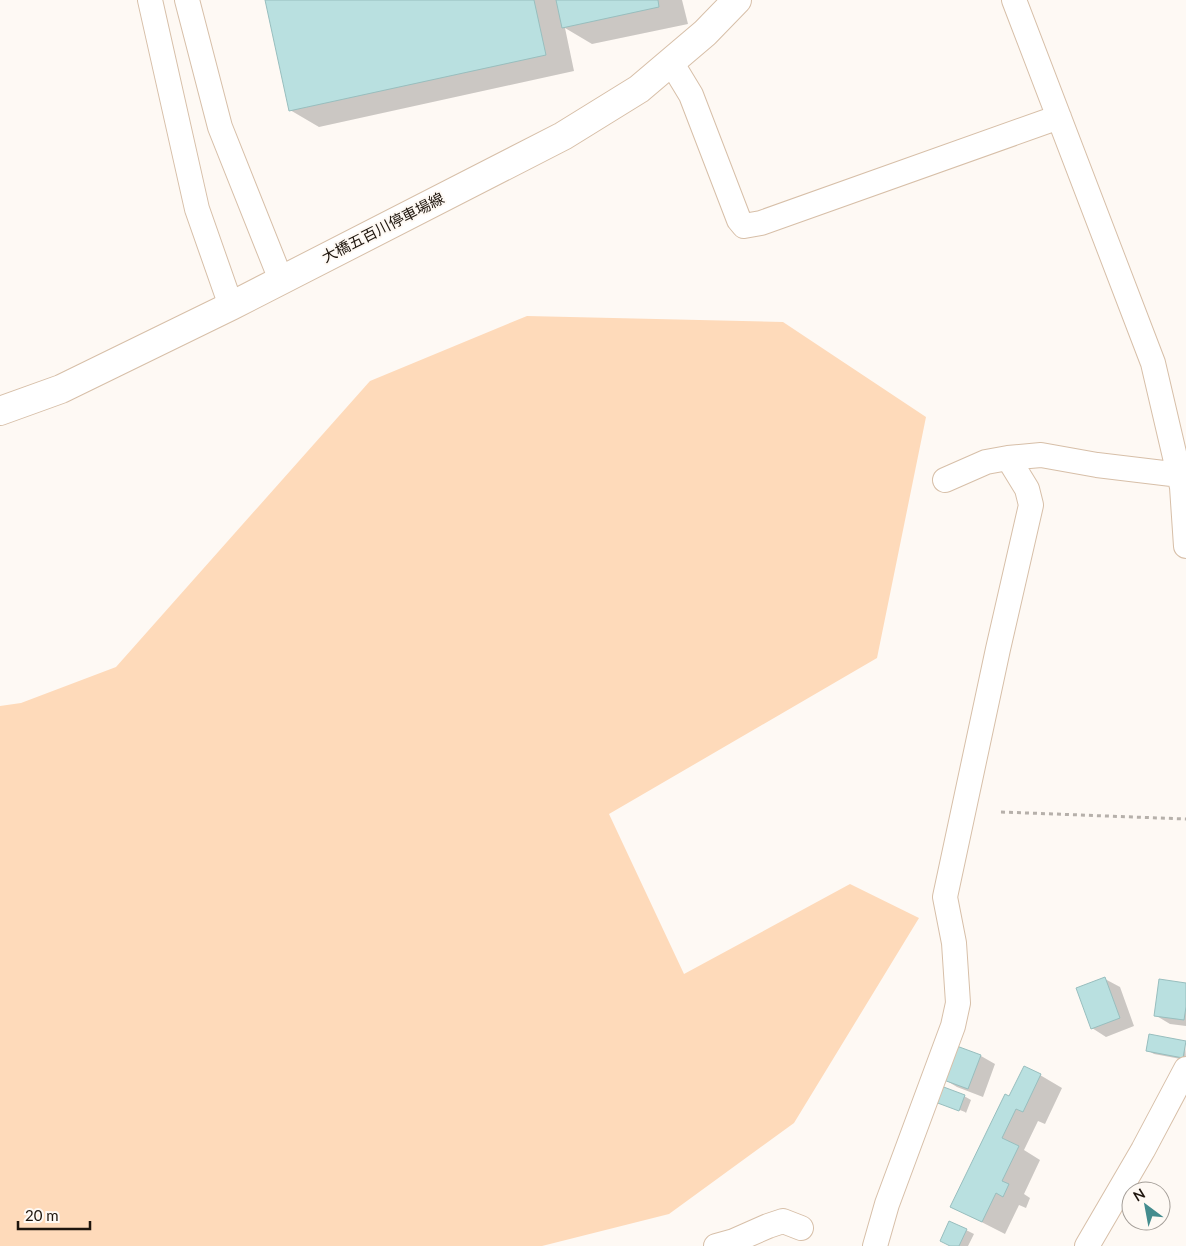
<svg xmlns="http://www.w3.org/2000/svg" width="1186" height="1246" viewBox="0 0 1186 1246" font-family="Lato,'Noto Sans JP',sans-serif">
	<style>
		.green { fill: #fedaba }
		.shadow { fill: #0003 }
		.building { fill: #b9e0e0; stroke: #98bebe }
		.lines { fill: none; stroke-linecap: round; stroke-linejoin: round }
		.minor-casing { stroke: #d7bfa8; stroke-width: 26 }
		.major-casing { stroke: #d7bfa8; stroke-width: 30 }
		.path { stroke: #b6b0aa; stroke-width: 3; stroke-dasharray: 4 4; stroke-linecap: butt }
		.minor { stroke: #fff; stroke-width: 24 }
		.major { stroke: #fff; stroke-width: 28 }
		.labels { text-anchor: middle; stroke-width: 4; stroke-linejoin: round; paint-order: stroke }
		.street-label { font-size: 15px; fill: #1e150d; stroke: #fef9f4 }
	</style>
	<rect width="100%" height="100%" fill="#fef9f4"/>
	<path class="green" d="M 527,316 L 783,322 L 926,417 L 877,658 L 609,814 L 684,974 L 850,884 L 919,918 L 794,1123 L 669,1214 L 542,1246 L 0,1246 L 0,706 L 21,703 L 116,667 L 370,381 Z"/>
	<path class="shadow" d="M 267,0 L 682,0 L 688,24 L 592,44 L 565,28 L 574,71 L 319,127 L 290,110 Z
		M 1105,979 L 1120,987 L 1134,1026 L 1106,1037 L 1092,1028 Z
		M 1186,984 L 1186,1026 L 1170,1024 L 1155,1015 Z
		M 1185,1042 L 1186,1060 L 1154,1054 L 1147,1050 Z
		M 955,1046 L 981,1056 L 995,1064 L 983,1097 L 957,1087 L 942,1078 Z
		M 1040,1075 L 1062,1088 L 1045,1124 L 1038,1121 L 1024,1150 L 1040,1160 L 1024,1194 L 1030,1198 L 1026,1208 L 1019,1205 L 1005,1234 L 952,1207 L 1010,1098 Z
		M 964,1096 L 971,1100 L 966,1113 L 965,1112 L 942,1103 Z
		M 950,1222 L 974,1234 L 968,1246 L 951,1246 Z"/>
	<path class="building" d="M 265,0 L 534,0 L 546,55 L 289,111 Z
		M 556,0 L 658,0 L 659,7 L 562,28 Z
		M 1105,977 L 1120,1018 L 1091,1029 L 1076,988 Z
		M 1159,979 L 1186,983 L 1186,1007 L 1184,1020 L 1154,1016 Z
		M 1149,1034 L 1186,1041 L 1183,1058 L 1146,1051 Z
		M 954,1045 L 981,1055 L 968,1089 L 941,1079 Z
		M 1024,1066 L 1041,1074 L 1023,1112 L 1016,1109 L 1002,1138 L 1019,1146 L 1002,1181 L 1009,1184 L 1003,1197 L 996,1193 L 982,1222 L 950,1207 L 1005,1094 L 1009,1096 Z
		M 941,1086 L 965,1095 L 959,1111 L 935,1102 Z
		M 949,1221 L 967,1229 L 959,1246 L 950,1246 L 940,1241 Z"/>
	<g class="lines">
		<defs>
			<path id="minor" d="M 150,0 L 197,209 L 231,306
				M 187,0 L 220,127 L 281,280
				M 1014,0 L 1153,363 L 1182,487 L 1186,546
				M 671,62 L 691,95 L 739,220 L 744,226 L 761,223 L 1059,117
				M 945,480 L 986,462 L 1008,458 L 1041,455 L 1097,465 L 1180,475
				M 716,1246 L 734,1241 L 768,1226 L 783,1221 L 801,1228
				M 875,1246 L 887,1204 L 953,1026 L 958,1003 L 954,943 L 945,897 L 998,649 L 1031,505 L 1027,489 L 1008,458
				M 1087,1246 L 1143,1150 L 1186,1069"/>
			<path id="major" d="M 0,411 L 61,389 L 231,306 L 563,136 L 639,89 L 705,33 L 737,0"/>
		</defs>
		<use href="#minor" class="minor-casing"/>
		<use href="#major" class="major-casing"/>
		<path class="path" d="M 1001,812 L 1186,819"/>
		<use href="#minor" class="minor"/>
		<use href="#major" class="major"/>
	</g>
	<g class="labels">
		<g class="street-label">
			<text transform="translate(383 228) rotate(-27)" y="5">大橋五百川停車場線</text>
		</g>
	</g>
	<g transform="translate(1146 1206) rotate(328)"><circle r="24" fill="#fef9f4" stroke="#a49e98"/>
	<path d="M0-4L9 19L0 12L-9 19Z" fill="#448c8e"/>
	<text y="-8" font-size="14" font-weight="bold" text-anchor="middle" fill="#1e150d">N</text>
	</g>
	<path d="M18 1221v8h72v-8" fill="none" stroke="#1e150d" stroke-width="2.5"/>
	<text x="25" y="1221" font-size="15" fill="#1e150d" stroke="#fef9f4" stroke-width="4" paint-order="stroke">20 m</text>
</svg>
